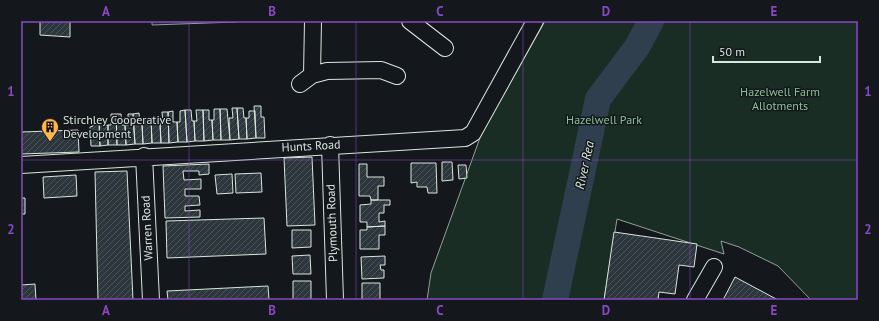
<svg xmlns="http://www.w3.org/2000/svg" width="879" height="321" viewBox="0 0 879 321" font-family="'PT Sans',sans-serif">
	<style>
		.green { fill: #1a2d24; stroke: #939e99 }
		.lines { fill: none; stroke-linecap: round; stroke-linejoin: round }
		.river { stroke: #2f3f4d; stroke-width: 26 }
		.building { fill: url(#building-hatch); stroke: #d8e6dc }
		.minor-casing { stroke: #d8e6dc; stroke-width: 18 }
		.minor { stroke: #14181c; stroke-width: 16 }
		.grid { fill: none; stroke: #8948c3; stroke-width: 1; stroke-opacity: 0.55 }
		.labels { text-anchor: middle; stroke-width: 3; stroke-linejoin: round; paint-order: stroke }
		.park-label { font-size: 12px; fill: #8ac095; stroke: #14181c }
		.poi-label { font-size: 12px; fill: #d8e6dc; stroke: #14181c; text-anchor: start }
		.street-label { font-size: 12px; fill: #d8e6dc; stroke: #14181c }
		.water-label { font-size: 13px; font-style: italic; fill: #d8e6dc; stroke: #14181c }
		.neatline { fill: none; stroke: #8948c3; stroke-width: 1.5 }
		.grid-label { font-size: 13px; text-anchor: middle; font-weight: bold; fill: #8948c3 }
	</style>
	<defs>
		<pattern id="building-hatch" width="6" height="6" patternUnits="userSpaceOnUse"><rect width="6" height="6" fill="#2c363c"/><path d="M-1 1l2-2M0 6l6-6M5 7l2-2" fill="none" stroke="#4a5358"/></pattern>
	</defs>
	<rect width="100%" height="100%" fill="#14181c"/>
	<path class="green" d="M 152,21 L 236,21 L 236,22 L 152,25 Z
		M 545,21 L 858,21 L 858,300 L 811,300 L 778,266 L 739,247 L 721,241 L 724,254 L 617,219 L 604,300 L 427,300 L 431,273 L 481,135 Z"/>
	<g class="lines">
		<path class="river" d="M 555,300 L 598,99 L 637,47 L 651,21"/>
	</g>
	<path class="building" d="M 40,21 L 70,21 L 70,37 L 40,35 Z
		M 254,106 L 261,106 L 261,117 L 264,117 L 265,138 L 256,138 Z
		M 232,108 L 237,108 L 239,139 L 230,140 L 229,118 L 233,118 Z
		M 237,108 L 243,108 L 244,118 L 246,118 L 247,139 L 239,139 Z
		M 214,109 L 220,109 L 221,140 L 213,140 L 212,120 L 214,120 Z
		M 220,109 L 227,109 L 230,140 L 221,140 Z
		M 185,110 L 191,110 L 192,121 L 194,121 L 195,141 L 187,142 Z
		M 185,110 L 187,142 L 178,142 L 177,122 L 180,122 L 180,111 Z
		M 196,110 L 203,110 L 204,141 L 195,141 L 194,121 L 197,121 Z
		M 203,110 L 209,110 L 209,120 L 212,120 L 213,140 L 204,141 Z
		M 173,111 L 173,122 L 177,122 L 178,142 L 169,143 L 168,112 Z
		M 249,111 L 255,111 L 256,138 L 247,139 L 246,118 L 249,118 Z
		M 162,112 L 168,112 L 169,143 L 161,143 L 160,123 L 163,123 Z
		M 139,113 L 140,124 L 142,124 L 143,144 L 135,144 L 133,114 Z
		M 111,114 L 116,114 L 117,145 L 108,145 L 108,125 L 111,125 Z
		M 116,114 L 121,114 L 122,125 L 125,125 L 126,145 L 117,145 Z
		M 128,114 L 133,114 L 135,144 L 126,145 L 125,125 L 128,125 Z
		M 156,117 L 157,123 L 160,123 L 161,143 L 152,143 L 151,118 Z
		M 145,118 L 151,118 L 152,143 L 143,144 L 142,124 L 145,124 Z
		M 93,119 L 99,119 L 100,146 L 91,146 L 90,127 L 93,126 Z
		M 99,119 L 104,119 L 104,126 L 108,125 L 108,145 L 100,146 Z
		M 78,130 L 79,152 L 21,154 L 21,132 Z
		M 312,157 L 315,225 L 287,226 L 284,158 Z
		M 442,162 L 452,162 L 453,180 L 442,181 Z
		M 411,163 L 436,163 L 437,193 L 428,193 L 427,187 L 417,187 L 417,182 L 411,183 Z
		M 209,164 L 209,174 L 199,175 L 199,171 L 183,171 L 184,180 L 201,179 L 201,189 L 185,189 L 185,196 L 199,196 L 200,205 L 185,206 L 185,211 L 200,210 L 200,217 L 165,218 L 163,166 Z
		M 359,164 L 367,164 L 367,177 L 384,177 L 384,186 L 378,186 L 378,200 L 371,200 L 370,196 L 359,196 Z
		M 458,165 L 466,165 L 467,178 L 459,179 Z
		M 127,171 L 133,300 L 98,300 L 95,172 Z
		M 261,173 L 262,192 L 236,193 L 235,174 Z
		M 232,174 L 233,193 L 217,194 L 215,175 Z
		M 76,175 L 77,196 L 44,198 L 43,177 Z
		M 21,198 L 25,198 L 25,214 L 21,214 Z
		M 371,200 L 390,200 L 390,205 L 384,205 L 384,213 L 379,213 L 379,222 L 385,221 L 385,226 L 367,227 L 367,222 L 360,222 L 360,205 L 371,204 Z
		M 264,218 L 266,254 L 167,258 L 166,221 Z
		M 385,226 L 385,235 L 379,235 L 379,249 L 360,249 L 360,230 L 367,230 L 367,227 Z
		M 292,230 L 311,230 L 311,247 L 292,248 Z
		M 614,232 L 697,244 L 694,267 L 679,265 L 675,294 L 659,292 L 658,300 L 604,300 Z
		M 310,255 L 311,274 L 293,274 L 292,256 Z
		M 385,256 L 385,265 L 380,265 L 381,270 L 384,270 L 384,278 L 362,279 L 361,257 Z
		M 735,277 L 778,300 L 723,300 Z
		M 293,281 L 311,281 L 311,300 L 293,300 Z
		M 362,283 L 380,283 L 380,300 L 362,300 Z
		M 35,284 L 36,300 L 21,300 L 21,285 Z
		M 268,286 L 269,300 L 168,300 L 167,291 Z"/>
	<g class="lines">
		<defs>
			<path id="minor" d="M 410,21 L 445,48
				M 312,75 L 313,21
				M 300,84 L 312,75 L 327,71 L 381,70 L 397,76
				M 330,145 L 335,300
				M 144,156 L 151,300
				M 21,165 L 465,138 L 473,133 L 535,21
				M 695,300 L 714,267"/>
		</defs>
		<use href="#minor" class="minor-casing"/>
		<use href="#minor" class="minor"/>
	</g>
	<path class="grid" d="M 189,21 L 189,300M 356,21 L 356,300M 523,21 L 523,300M 690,21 L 690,300M 21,160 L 858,160"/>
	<defs>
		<symbol id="building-pin" viewBox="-11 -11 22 30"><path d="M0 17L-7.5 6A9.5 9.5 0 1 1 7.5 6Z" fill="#ffb74d" stroke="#14181c"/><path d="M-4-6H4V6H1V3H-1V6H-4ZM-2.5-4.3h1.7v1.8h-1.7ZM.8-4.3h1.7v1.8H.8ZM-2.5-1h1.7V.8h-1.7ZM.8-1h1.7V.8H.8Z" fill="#111"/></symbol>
	</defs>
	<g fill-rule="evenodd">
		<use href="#building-pin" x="40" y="117" width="20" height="27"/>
	</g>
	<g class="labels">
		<g class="park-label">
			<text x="780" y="96">Hazelwell Farm<tspan x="780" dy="14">Allotments</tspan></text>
			<text x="604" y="124">Hazelwell Park</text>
		</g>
		<g class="poi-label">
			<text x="63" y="124">Stirchley Cooperative<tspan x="63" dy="14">Development</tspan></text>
		</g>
		<g class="street-label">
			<text transform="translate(311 146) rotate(-3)" y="4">Hunts Road</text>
			<text transform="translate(332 223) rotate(-92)" y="4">Plymouth Road</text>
			<text transform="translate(147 228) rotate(-93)" y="4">Warren Road</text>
		</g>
		<g class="water-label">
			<text transform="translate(584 165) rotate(-78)" y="5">River Rea</text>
		</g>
	</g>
	<rect width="879" height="321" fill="none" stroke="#14181c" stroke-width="44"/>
	<path d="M713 56v6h107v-6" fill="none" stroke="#d8e6dc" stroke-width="2"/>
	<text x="719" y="56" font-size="12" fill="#d8e6dc" stroke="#14181c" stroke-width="3" paint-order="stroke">50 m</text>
	<rect x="22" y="22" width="835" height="277" class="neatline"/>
	<g class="grid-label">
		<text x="106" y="16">A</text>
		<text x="272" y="16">B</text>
		<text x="440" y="16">C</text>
		<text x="606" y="16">D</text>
		<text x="774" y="16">E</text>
		<text x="11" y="96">1</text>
		<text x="868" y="96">1</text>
		<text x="11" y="234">2</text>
		<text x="868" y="234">2</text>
		<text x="106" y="315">A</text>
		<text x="272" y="315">B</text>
		<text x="440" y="315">C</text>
		<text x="606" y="315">D</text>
		<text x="774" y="315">E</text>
	</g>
</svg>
